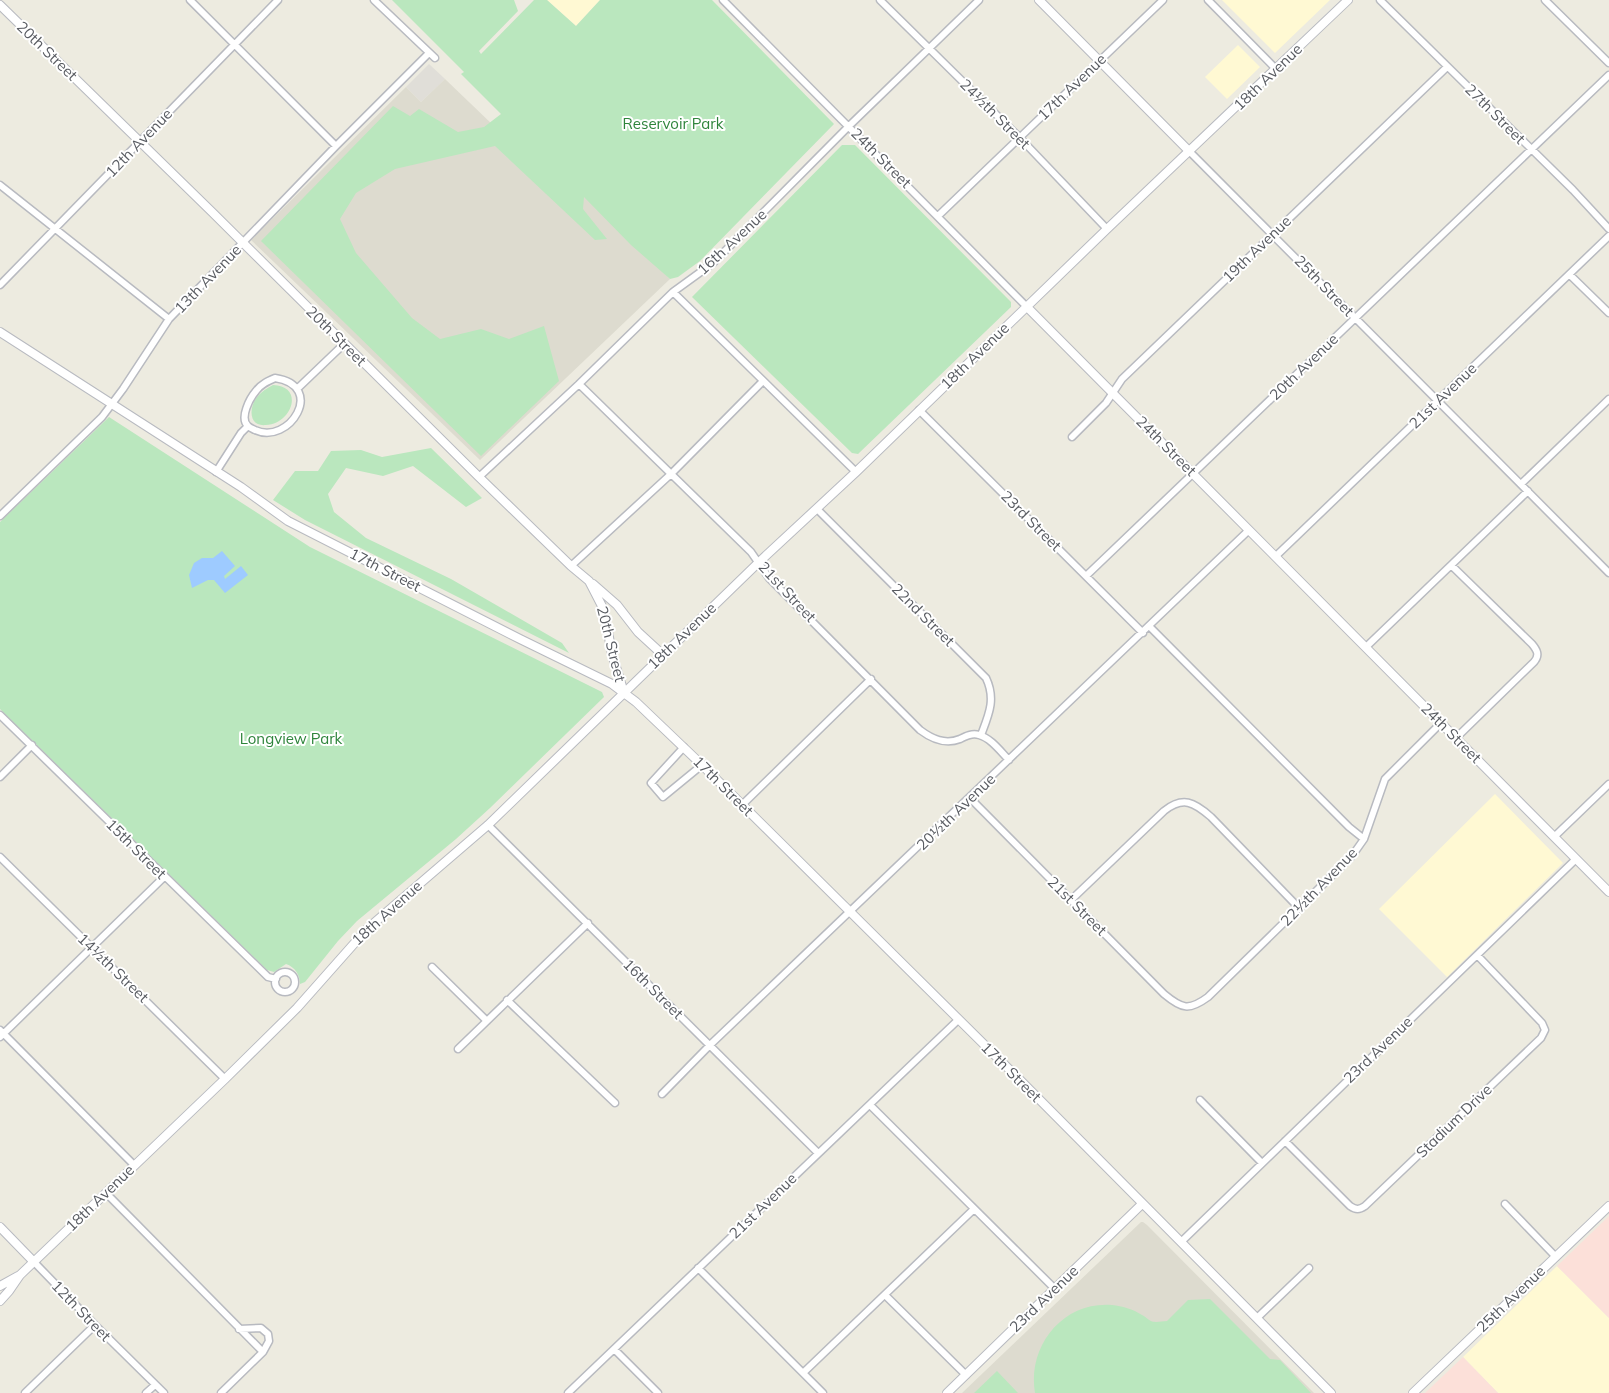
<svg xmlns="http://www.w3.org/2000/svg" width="1609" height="1393" viewBox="0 0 1609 1393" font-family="Mulish,sans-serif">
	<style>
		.commercial { fill: #fff9d3 }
		.industrial { fill: #e0ded8 }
		.education { fill: #dddbcf }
		.medical { fill: #fce0d9 }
		.green { fill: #bae7be }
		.water { fill: #9ecbff }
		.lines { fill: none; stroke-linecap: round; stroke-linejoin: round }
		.minor-casing { stroke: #b8bac0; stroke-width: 9 }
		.tertiary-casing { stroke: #b8bac0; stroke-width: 10 }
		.minor { stroke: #fff; stroke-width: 6 }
		.tertiary { stroke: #fff; stroke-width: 8 }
		.labels { text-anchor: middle; stroke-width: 4; stroke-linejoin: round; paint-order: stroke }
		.street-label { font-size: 15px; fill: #595c62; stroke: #fff }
		.park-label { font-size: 15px; fill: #2e843b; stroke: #fff }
	</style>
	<rect width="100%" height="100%" fill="#edebe0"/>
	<path class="commercial" d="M 547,0 L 600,0 L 576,26 Z
		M 1222,0 L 1330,0 L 1275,53 Z
		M 1238,45 L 1260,67 L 1227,99 L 1205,77 Z
		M 1495,794 L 1563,863 L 1447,977 L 1379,909 Z
		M 1557,1266 L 1609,1318 L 1609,1392 L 1608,1393 L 1498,1393 L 1463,1357 Z"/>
	<path class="industrial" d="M 429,64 L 445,79 L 421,102 L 406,87 Z"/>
	<path class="education" d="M 445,79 L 494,126 L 504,116 L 670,279 L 480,460 L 251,240 L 406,87 L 421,102 Z
		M 1141,1222 L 1143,1222 L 1147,1225 L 1314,1393 L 962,1393 Z"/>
	<path class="medical" d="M 1609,1216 L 1609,1318 L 1557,1266 Z
		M 1463,1357 L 1498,1393 L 1425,1393 Z"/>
	<path class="green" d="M 392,0 L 514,0 L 518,11 L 479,51 L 481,54 L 534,0 L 547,0 L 576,26 L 600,0 L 712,0 L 834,124 L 700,261 L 678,277 L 670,279 L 631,245 L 584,197 L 583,209 L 607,239 L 595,240 L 495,146 L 395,169 L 356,193 L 340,219 L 356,253 L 412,318 L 440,339 L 481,329 L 509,339 L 544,326 L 559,381 L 481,456 L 261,241 L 393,106 L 410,116 L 419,109 L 458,132 L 484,127 L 501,114 L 461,74 L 464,72 Z
		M 842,145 L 855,145 L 1011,302 L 1011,307 L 858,454 L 852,453 L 692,297 Z
		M 273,385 C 305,386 292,424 266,425 C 248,427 249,407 257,397 C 261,392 267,388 273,385 Z
		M 109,417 L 310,547 L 602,692 L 604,697 L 490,808 L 456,839 L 357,921 L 338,941 L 305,982 L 300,984 C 300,975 295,967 286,964 L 274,972 L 267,970 L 0,709 L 0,522 Z
		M 431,448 L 482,498 L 466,507 L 413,466 L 383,476 L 346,468 L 328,494 L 334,512 L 366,538 L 451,579 L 562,643 L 569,653 L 305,520 L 273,500 L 295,471 L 318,471 L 331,451 L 361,450 L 382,457 Z
		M 1210,1299 L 1270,1359 L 1280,1360 L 1311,1393 L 1035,1393 C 1027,1346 1063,1301 1112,1305 C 1122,1306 1133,1309 1142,1315 C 1145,1316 1148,1320 1151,1321 C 1155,1323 1162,1321 1167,1321 L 1188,1300 Z
		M 997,1371 L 1018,1393 L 974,1393 Z"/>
	<path class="water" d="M 222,551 L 235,566 L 224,576 L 225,579 L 241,566 L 248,575 L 225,593 L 214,580 L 208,580 L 192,588 L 189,575 L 194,563 L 202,558 L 213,558 Z"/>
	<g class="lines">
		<defs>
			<path id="minor" d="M 190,0 L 336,146
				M 374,0 L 435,58
				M 723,0 L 1027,307
				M 880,0 L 1020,138 L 1107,229
				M 1208,0 L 1276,69
				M 1380,0 L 1573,190 L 1609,229
				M 1545,0 L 1609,63
				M 1189,151 L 1609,573
				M 0,185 L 169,319
				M 938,216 L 1163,0
				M 1570,275 L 1609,313
				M 0,285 L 278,0
				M 673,292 L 856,472
				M 275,378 C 327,386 289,446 255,430 C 253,429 250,428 248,426 C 239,418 250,398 256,391 C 261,384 268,381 275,378 Z
				M 579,384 L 751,552 L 769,578 L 920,730 C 932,739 945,745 960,739 C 966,736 972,733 979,735 C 991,738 1001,752 1009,760
				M 297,389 L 344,344
				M 919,410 L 1143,633
				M 1072,437 L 1106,403 L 1122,379 L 1447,67
				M 216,472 L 241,433 L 248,426
				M 479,477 L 579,384 L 673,292 L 713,263 L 849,126 L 979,0
				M 1521,484 L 1609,399
				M 817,509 L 986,678 C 996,699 989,714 981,735
				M 0,516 L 102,417 L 123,389 L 169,319 L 336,146 L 429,53
				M 1276,556 L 1609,236
				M 571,566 L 671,474 L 763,381
				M 1452,566 L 1532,644 C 1537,650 1540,655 1534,662 L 1456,738
				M 1086,576 L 1609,75
				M 1149,626 L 1349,827 L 1364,839
				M 1366,647 L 1528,491
				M 0,715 L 268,977 L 276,979
				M 684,747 L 651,783 L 663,797 L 702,765
				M 0,777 L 32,745
				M 970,798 L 1164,994 C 1182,1009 1189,1011 1208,997 L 1352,856 L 1364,839 L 1385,779 L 1441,723
				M 742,805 L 871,679
				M 488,825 L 818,1153
				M 1554,837 L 1609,784
				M 0,857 L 225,1079
				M 1071,900 L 1164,811 C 1183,796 1194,802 1211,817 L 1300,909
				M 432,967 L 487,1021
				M275 982a10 10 0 1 1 20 0a10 10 0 1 1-20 0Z
				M 507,1000 L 615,1103
				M 0,1030 L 134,1165
				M 0,1037 L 164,877
				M 458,1049 L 588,923
				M 662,1094 L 710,1045 L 1249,530
				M 1200,1100 L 1262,1163
				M 870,1105 L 1055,1289
				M 1285,1141 L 1350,1206 C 1356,1210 1359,1210 1365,1206 L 1541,1038 L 1545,1030 L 1542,1023 L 1477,955
				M 106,1193 L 263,1352
				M 1505,1204 L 1556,1257
				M 1181,1242 L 1576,859
				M 34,1262 L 95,1325 L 164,1393
				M 698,1268 L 823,1393
				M 885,1295 L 966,1375
				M 1257,1318 L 1309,1268
				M 614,1349 L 658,1393
				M 803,1373 L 974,1209
				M 25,1393 L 95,1325
				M 146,1393 L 155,1385
				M 221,1393 L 263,1352 L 269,1341 L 268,1334 L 261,1328 L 239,1329
				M 568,1393 L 958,1020"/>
			<path id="tertiary" d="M 1039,0 L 1189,151
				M 0,5 L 212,212 L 479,477 L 571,566 L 589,581 L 604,610 L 612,654 L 624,693
				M 1027,307 L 1609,892
				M 0,332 L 241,487 L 288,521 L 520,639 L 612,684 L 636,702 L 702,765 L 1027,1087 L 1331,1393
				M 593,584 L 617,605 L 638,632 L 663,655
				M 0,1227 L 34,1262
				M 0,1286 L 18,1276
				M 0,1301 L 9,1291 L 20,1275 L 225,1079 L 297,1008 L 367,929 L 488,825 L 758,563 L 856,472 L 1107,229 L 1348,0
				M 947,1393 L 1142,1204
				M 1413,1393 L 1609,1206"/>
		</defs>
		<use href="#minor" class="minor-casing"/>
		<use href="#tertiary" class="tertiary-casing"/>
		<use href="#minor" class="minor"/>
		<use href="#tertiary" class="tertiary"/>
	</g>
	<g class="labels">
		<g class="street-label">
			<text transform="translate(47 51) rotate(44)" y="5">20th Street</text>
			<text transform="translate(1268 77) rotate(-44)" y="5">18th Avenue</text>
			<text transform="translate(1072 87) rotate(-44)" y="5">17th Avenue</text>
			<text transform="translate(995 114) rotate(45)" y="5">24½th Street</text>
			<text transform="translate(1495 114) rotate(45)" y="5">27th Street</text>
			<text transform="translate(139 143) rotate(-46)" y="5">12th Avenue</text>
			<text transform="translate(881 158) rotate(45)" y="5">24th Street</text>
			<text transform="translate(732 242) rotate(-43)" y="5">16th Avenue</text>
			<text transform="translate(1257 249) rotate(-44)" y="5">19th Avenue</text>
			<text transform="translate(208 279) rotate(-46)" y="5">13th Avenue</text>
			<text transform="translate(1324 286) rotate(46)" y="5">25th Street</text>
			<text transform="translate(336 336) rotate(45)" y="5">20th Street</text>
			<text transform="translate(975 356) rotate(-44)" y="5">18th Avenue</text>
			<text transform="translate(1304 367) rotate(-44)" y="5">20th Avenue</text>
			<text transform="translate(1443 396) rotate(-44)" y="5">21st Avenue</text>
			<text transform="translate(1166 446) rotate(45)" y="5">24th Street</text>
			<text transform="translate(1031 521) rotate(45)" y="5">23rd Street</text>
			<text transform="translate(385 570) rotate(27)" y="5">17th Street</text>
			<text transform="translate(787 592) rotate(47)" y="5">21st Street</text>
			<text transform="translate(923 615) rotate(45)" y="5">22nd Street</text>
			<text transform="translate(682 636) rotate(-44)" y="5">18th Avenue</text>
			<text transform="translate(611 644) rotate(76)" y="5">20th Street</text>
			<text transform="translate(1451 733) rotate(45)" y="5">24th Street</text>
			<text transform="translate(723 786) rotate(45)" y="5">17th Street</text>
			<text transform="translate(956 812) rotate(-44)" y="5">20½th Avenue</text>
			<text transform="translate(136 849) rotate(45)" y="5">15th Street</text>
			<text transform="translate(1319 887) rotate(-46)" y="5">22½th Avenue</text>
			<text transform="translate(1077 906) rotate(45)" y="5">21st Street</text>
			<text transform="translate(387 913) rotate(-42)" y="5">18th Avenue</text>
			<text transform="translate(113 968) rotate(44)" y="5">14½th Street</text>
			<text transform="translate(653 989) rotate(45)" y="5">16th Street</text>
			<text transform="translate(1378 1050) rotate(-44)" y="5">23rd Avenue</text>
			<text transform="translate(1011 1072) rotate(45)" y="5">17th Street</text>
			<text transform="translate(1454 1121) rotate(-44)" y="5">Stadium Drive</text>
			<text transform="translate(100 1198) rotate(-44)" y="5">18th Avenue</text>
			<text transform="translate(763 1206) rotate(-44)" y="5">21st Avenue</text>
			<text transform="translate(1044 1299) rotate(-44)" y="5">23rd Avenue</text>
			<text transform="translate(1511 1299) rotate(-44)" y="5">25th Avenue</text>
			<text transform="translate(81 1311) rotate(46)" y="5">12th Street</text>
		</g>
		<g class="park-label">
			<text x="673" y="129">Reservoir Park</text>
			<text x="291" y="744">Longview Park</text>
		</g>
	</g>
</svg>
